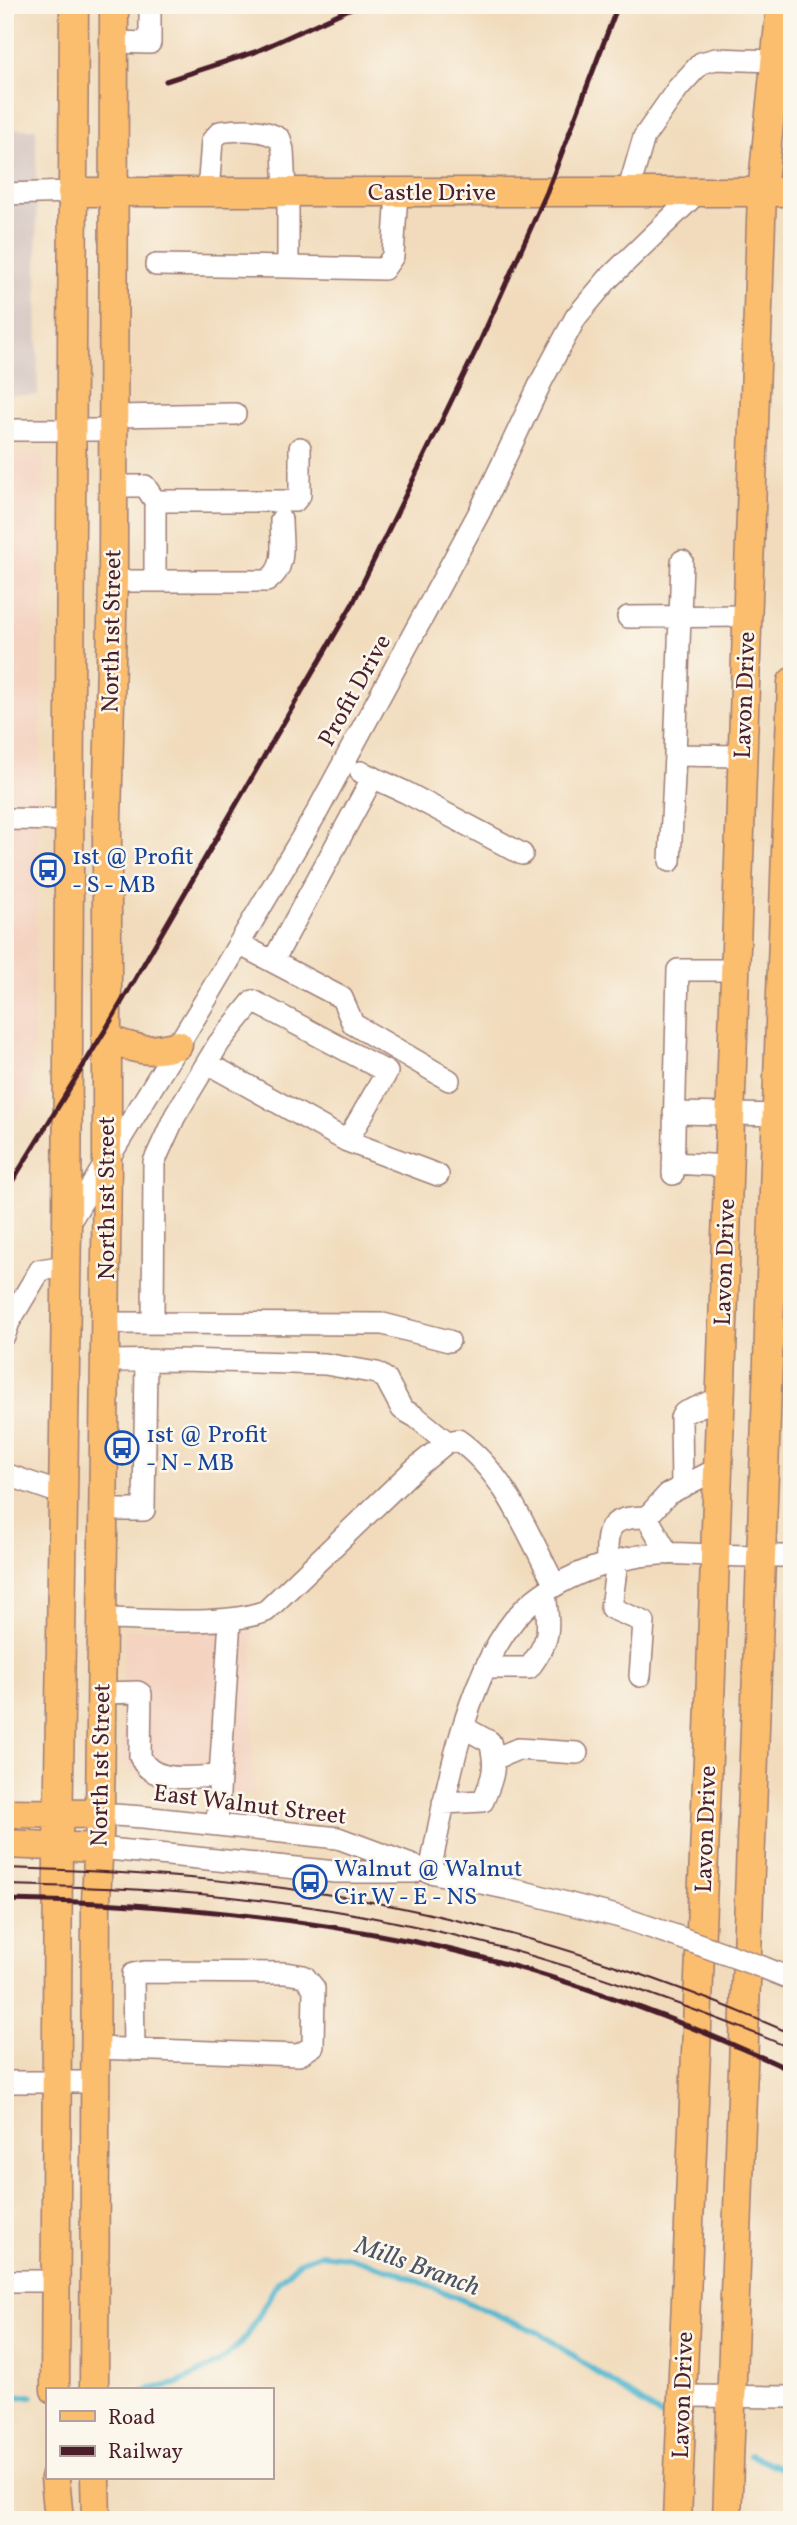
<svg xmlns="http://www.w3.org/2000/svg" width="797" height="2525" viewBox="0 0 797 2525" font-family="Vollkorn,serif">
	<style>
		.built { fill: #f4d3c1 }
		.industrial { fill: #d0c0bc }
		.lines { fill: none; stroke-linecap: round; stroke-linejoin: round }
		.stream { stroke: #50b6cf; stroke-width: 6 }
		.minor-casing { stroke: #9e7d74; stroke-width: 24 }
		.major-casing { stroke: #9e7d74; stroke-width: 31 }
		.minor { stroke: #fff; stroke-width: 21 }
		.major { stroke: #fbbd6e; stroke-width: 28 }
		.tram { stroke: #4a1f2b; stroke-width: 2 }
		.rail { stroke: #4a1f2b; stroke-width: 5 }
		.minor-bridge-casing { stroke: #9e7d74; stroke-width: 24; stroke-linecap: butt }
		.minor-bridge { stroke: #fff; stroke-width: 21 }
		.labels { text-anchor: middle; stroke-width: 5; stroke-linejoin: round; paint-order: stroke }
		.street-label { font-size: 24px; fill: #4a1f2b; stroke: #fbf7ec }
		.transit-label { font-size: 24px; fill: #164399; stroke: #fbf7ec; text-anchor: start }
		.water-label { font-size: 26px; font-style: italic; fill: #4c5464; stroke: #fbf7ec }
	</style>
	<rect width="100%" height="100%" fill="#fbf7ec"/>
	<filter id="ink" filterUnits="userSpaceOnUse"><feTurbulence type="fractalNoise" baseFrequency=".0143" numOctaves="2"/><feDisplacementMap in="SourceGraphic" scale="14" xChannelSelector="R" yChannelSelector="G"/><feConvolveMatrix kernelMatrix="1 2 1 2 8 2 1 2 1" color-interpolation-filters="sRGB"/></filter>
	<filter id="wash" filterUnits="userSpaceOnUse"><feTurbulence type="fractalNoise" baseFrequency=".00686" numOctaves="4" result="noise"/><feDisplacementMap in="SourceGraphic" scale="28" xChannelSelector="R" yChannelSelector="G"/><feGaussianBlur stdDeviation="1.57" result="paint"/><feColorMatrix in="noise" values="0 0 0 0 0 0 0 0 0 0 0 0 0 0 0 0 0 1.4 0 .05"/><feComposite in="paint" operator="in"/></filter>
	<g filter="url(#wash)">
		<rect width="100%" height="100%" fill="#f1dbbc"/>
		<path class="built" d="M 5,453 L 44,454 L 44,588 L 32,1097 L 5,1134 Z
			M 124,1629 L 253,1631 L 253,1795 L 151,1784 L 122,1761 Z"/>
		<path class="industrial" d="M 5,129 L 36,129 L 38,395 L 5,395 Z"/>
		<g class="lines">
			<path class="stream" d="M 146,2390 L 176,2384 L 219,2363 L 246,2338 L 278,2282 L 299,2262 L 320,2254 L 347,2257 L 394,2271 L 540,2333 L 662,2417
				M 5,2397 L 32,2396
				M 750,2455 L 792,2473"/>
		</g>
	</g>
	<g filter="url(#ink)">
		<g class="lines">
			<defs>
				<path id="minor" d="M 114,42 L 150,43 L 150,5
					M 208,192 L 212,141 L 220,132 C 241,129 262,128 280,139 L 283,150 L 285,192
					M 628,192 L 644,137 L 678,88 L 701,63 L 716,59 L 775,61
					M 5,194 L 72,192
					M 156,265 L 288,267 L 288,192
					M 288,267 L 384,269 L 393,256 L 397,192
					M 114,416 L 235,414
					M 5,430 L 114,430
					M 113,486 L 145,486 L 155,501 L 295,501 L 300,495 L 300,448
					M 155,501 L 155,581
					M 113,581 L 267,581 C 288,567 281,543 281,520
					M 628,617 L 746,616
					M 675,755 L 682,561
					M 361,772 L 405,792 L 522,854
					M 5,819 L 68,820
					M 670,861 L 675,755 L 742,756
					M 239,944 L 342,998 L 353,1024 L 449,1080
					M 273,961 L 373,777
					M 207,1063 L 347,1141 L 438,1175
					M 674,1113 L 792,1115
					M 673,1163 L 728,1166
					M 673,1174 L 678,970 L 734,970
					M 67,1226 L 208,996 L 317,812 L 480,511 L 542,380 L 576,317 L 608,279 L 698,192
					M 105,1323 L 383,1324 L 449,1341
					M 153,1323 L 154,1162 L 175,1116 L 219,1043 L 253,1001 L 387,1072 L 347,1141
					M 5,1334 L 9,1322 L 40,1270 L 66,1266
					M 105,1361 L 181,1360 L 325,1364 L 377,1373 L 386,1379 L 402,1409 L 416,1417 L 447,1442
					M 5,1474 L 63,1494
					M 682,1487 L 681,1418 L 684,1413 L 720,1398
					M 103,1510 L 144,1510 L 146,1361
					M 647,1517 L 668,1494 L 717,1469
					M 617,1562 L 611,1608 L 644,1622 L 640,1676
					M 607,1565 C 606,1528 607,1517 647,1517 L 668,1554
					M 102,1619 C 148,1619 225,1627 266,1611 L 411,1472 L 447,1442 L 458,1440 C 506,1474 528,1535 555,1585
					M 485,1668 L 529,1668 C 552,1638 549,1629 545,1593
					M 102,1693 L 138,1692 L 141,1694 L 140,1756 C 151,1786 194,1776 220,1776
					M 494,1759 L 518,1749 L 577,1753
					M 443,1803 L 483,1801 C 493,1778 497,1767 490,1742 L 463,1727
					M 100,1814 L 143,1817 L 338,1838 L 430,1872 L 524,1892 L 620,1917 L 673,1935
					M 217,1824 L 230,1619
					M 99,1848 L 336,1872 L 414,1872
					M 430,1872 C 445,1795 467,1667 523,1610 C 556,1577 613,1557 659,1554 C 676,1552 695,1555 712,1555 C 739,1556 765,1556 792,1556
					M 762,1967 L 792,1979
					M 95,2048 L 299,2055 L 313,2046 L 314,1988 L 304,1976 L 285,1973 L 144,1972 L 133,1974 L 134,2050
					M 5,2082 L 95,2082
					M 5,2281 L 56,2281
					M 681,2396 L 792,2397"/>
				<path id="major" d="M 72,192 L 792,192
					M 106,1039 C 137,1049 146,1054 178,1045
					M 5,1813 L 100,1814
					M 5,1844 L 99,1848
					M 55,2390 L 58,1846 L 67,1226 L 74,5
					M 94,2390 L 96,1902 L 100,1814 L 107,1161 L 107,820 L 113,581 L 114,5
					M 55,2478 L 59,2520
					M 95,2478 L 96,2520
					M 677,2520 L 709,1732 L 762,192 L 781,5
					M 727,2520 L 792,682"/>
			</defs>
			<use href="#minor" class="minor-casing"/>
			<use href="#major" class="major-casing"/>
			<use href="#minor" class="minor"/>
			<use href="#major" class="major"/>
			<path class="tram" d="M 5,1868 C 145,1872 288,1882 426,1913 C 548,1940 677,1983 792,2034
				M 5,1885 C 95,1887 185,1890 274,1902 C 400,1917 520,1949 639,1990 C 690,2008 742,2027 792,2049"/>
			<path class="rail" d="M 166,81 L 255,52 L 358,5
				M 5,1193 L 106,1029 L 353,603 L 478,346 L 547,192 L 618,5
				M 5,1900 C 143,1902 281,1915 416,1942 C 545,1969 673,2016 792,2071"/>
			<defs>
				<path id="minor-bridge" d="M 673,1935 L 762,1967"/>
			</defs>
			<use href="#minor-bridge" class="minor-bridge-casing"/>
			<use href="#minor-bridge" class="minor-bridge"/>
		</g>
	</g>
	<defs>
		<symbol id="bus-ring" viewBox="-11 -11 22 22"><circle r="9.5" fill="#fbf7ec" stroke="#1a4fb4" stroke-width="1.5"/><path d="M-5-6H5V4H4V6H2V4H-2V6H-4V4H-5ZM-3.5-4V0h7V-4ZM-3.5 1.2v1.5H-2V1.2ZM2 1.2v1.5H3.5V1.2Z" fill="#1a4fb4"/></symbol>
	</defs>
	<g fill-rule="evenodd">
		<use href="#bus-ring" x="29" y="851" width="38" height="38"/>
		<use href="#bus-ring" x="103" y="1429" width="38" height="38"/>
		<use href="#bus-ring" x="291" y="1863" width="38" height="38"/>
	</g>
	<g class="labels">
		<g class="street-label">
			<text x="432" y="200">Castle Drive</text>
			<text transform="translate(111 631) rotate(-89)" y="8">North 1st Street</text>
			<text transform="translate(354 690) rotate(-61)" y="8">Profit Drive</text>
			<text transform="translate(744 695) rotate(-88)" y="8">Lavon Drive</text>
			<text transform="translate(106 1198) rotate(-90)" y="8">North 1st Street</text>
			<text transform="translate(724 1262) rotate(-88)" y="8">Lavon Drive</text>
			<text transform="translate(100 1765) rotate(-89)" y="8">North 1st Street</text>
			<text transform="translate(250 1804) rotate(7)" y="8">East Walnut Street</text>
			<text transform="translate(705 1829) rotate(-88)" y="8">Lavon Drive</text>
			<text transform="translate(682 2395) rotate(-88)" y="8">Lavon Drive</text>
		</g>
		<g class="transit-label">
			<text x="72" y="864">1st @ Profit<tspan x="72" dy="28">- S - MB</tspan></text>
			<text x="146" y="1442">1st @ Profit<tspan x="146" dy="28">- N - MB</tspan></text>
			<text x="334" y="1876">Walnut @ Walnut<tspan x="334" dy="28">Cir W - E - NS</tspan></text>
		</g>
		<g class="water-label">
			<text transform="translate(418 2265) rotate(20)" y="9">Mills Branch</text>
		</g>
	</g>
	<rect width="797" height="2525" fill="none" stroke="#fbf7ec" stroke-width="28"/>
	<rect x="46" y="2388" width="228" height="91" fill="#fbf7ec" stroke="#b4a19f" stroke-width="2"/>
	<rect x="60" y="2411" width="35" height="10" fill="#fbbd6e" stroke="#b4a19f" stroke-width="2"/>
	<text x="108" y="2424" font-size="21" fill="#4a1f2b">Road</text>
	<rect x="60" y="2446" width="35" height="10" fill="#4a1f2b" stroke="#b4a19f" stroke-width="2"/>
	<text x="108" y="2458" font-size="21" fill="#4a1f2b">Railway</text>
</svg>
